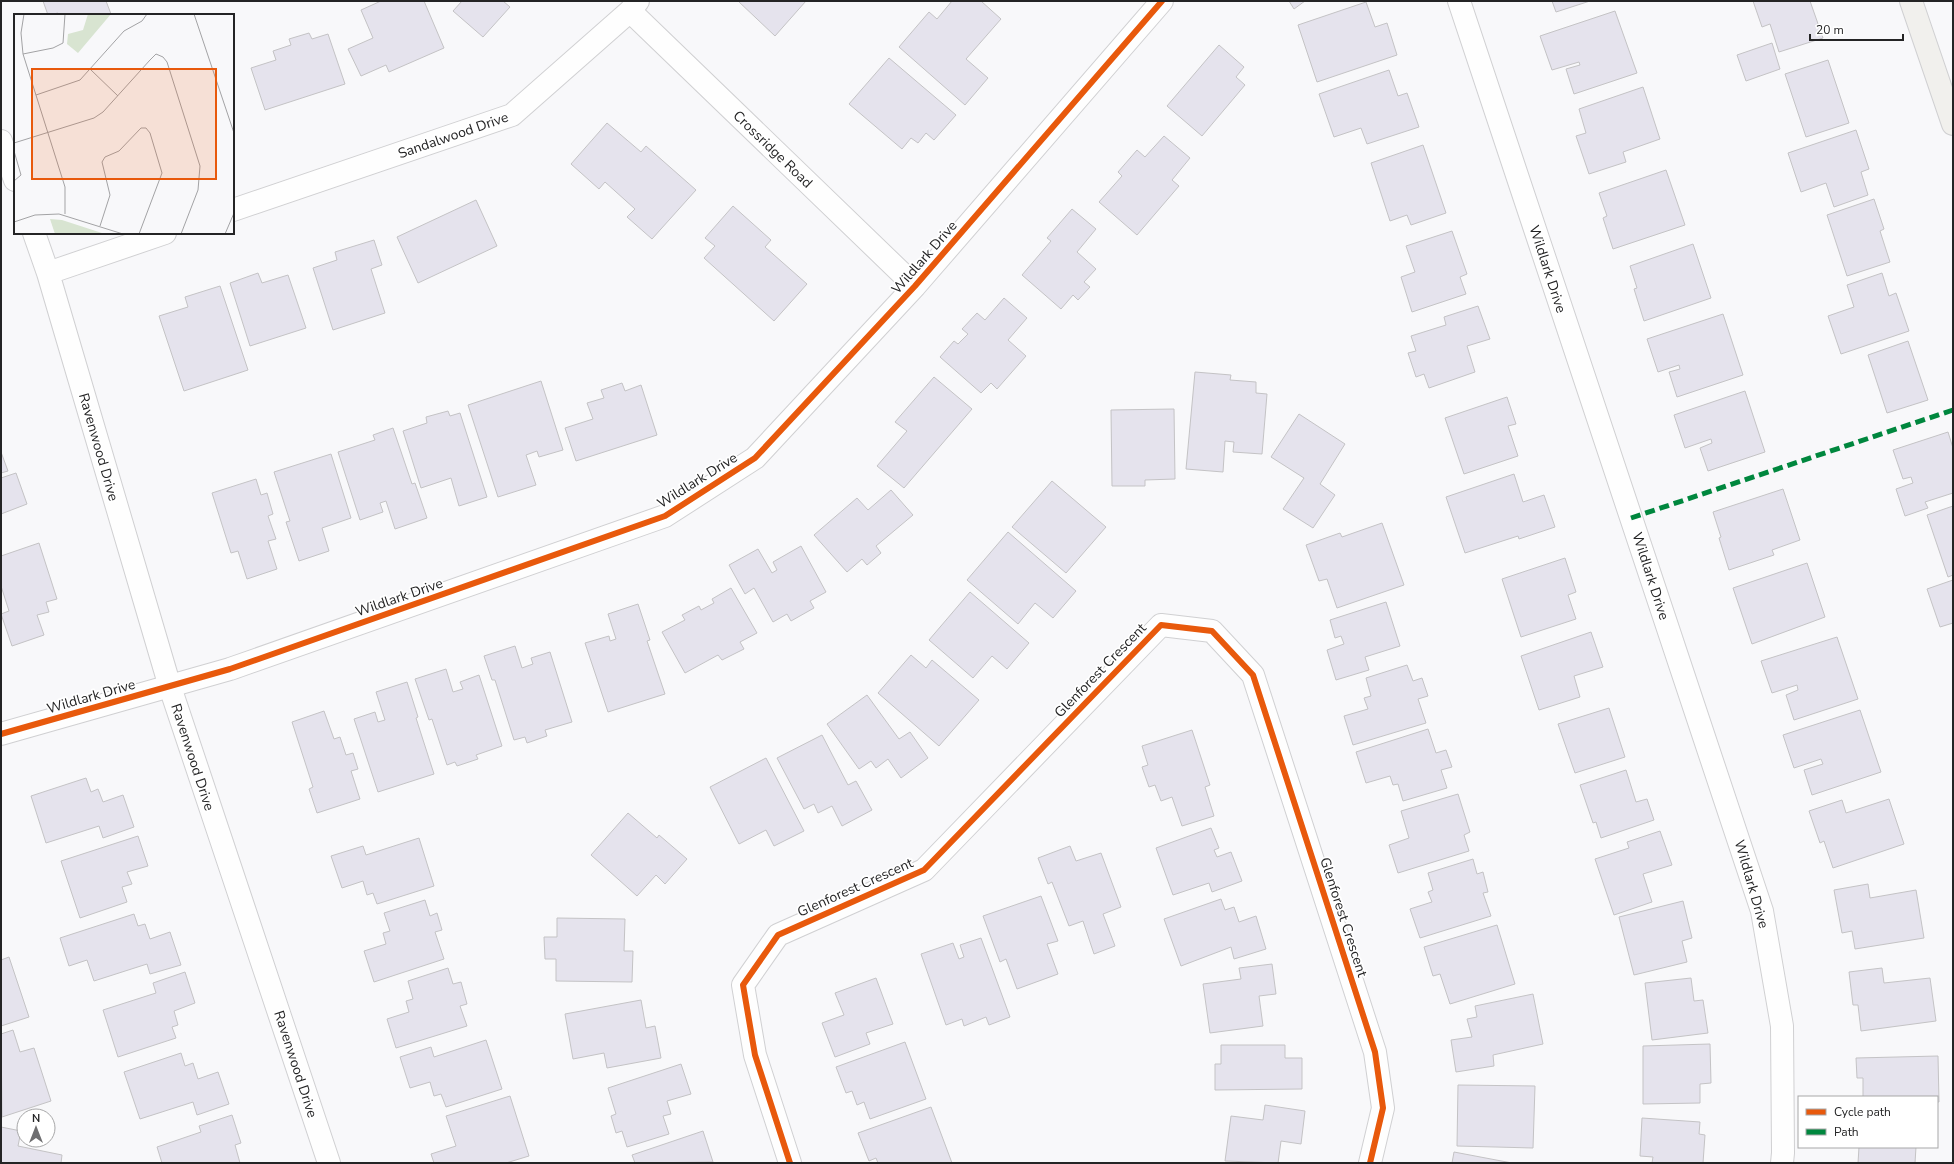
<svg xmlns="http://www.w3.org/2000/svg" width="1954" height="1164" viewBox="0 0 1954 1164" font-family="'Nunito Sans',sans-serif">
	<style>
		.building { fill: #e5e3ed; stroke: #c4c3c5 }
		.lines { fill: none; stroke-linecap: round; stroke-linejoin: round }
		.street-casing { stroke: #d0d0d2; stroke-width: 24 }
		.secondary-casing { stroke: #d0d0d2; stroke-width: 24 }
		.street { stroke: #fefefe; stroke-width: 22 }
		.secondary { stroke: #f1f0ed; stroke-width: 22 }
		.quiet { stroke: #00873e; stroke-width: 5; stroke-dasharray: 10 5; stroke-linecap: butt }
		.cycleway-casing { stroke: #fff; stroke-width: 8 }
		.cycleway { stroke: #e8590c; stroke-width: 6 }
		.labels { text-anchor: middle; stroke-width: 3.5; stroke-linejoin: round; paint-order: stroke }
		.street-label { font-size: 14px; fill: #242425; stroke: #fff }
		.inset-road { fill: none; stroke: #a3a3a5; stroke-width: 1 }
		.view { fill: #e8590c; fill-opacity: 0.15; stroke: #e8590c; stroke-width: 2 }
		.inset-edge { fill: none; stroke: #242425; stroke-width: 2 }
	</style>
	<rect width="100%" height="100%" fill="#f8f8fa"/>
	<path class="building" d="M 43,1 L 106,1 L 111,14 L 59,15 L 58,13 L 48,15 Z
		M 381,1 L 424,1 L 444,48 L 389,72 L 386,65 L 361,76 L 348,49 L 373,38 L 361,10 Z
		M 462,1 L 503,1 L 510,7 L 483,37 L 453,11 Z
		M 738,1 L 806,1 L 775,36 Z
		M 952,1 L 981,1 L 1001,19 L 966,59 L 988,78 L 965,105 L 899,47 L 929,12 L 937,19 Z
		M 1289,1 L 1305,1 L 1294,9 Z
		M 1552,1 L 1590,1 L 1556,12 Z
		M 1753,1 L 1810,1 L 1823,38 L 1779,52 L 1770,24 L 1762,27 Z
		M 1366,2 L 1375,27 L 1387,23 L 1397,55 L 1317,82 L 1298,25 Z
		M 1615,11 L 1637,73 L 1574,94 L 1566,69 L 1580,65 L 1579,62 L 1552,70 L 1540,36 Z
		M 309,33 L 312,39 L 328,34 L 345,84 L 265,110 L 251,68 L 276,60 L 273,51 L 291,45 L 289,39 Z
		M 1772,43 L 1780,69 L 1746,81 L 1737,55 Z
		M 1219,45 L 1244,67 L 1236,77 L 1245,85 L 1202,136 L 1167,106 Z
		M 889,58 L 956,115 L 934,140 L 926,133 L 918,143 L 911,138 L 902,149 L 849,104 Z
		M 1828,60 L 1849,123 L 1806,137 L 1785,74 Z
		M 1389,70 L 1398,96 L 1407,93 L 1419,127 L 1367,144 L 1361,128 L 1334,137 L 1319,94 Z
		M 1643,87 L 1660,139 L 1623,152 L 1626,162 L 1589,174 L 1576,136 L 1586,133 L 1579,109 Z
		M 607,123 L 641,152 L 646,146 L 696,190 L 652,239 L 627,217 L 635,209 L 605,182 L 599,189 L 571,164 Z
		M 1856,130 L 1869,169 L 1861,172 L 1868,195 L 1834,207 L 1826,183 L 1801,192 L 1788,153 Z
		M 1164,136 L 1190,158 L 1172,180 L 1179,186 L 1137,235 L 1099,202 L 1122,176 L 1118,172 L 1137,150 L 1145,157 Z
		M 1423,145 L 1446,213 L 1411,225 L 1407,215 L 1390,221 L 1371,163 Z
		M 1666,170 L 1685,225 L 1613,249 L 1603,218 L 1607,216 L 1599,193 Z
		M 1874,199 L 1884,229 L 1880,231 L 1890,262 L 1847,276 L 1827,215 Z
		M 476,200 L 497,246 L 418,283 L 397,237 Z
		M 733,206 L 771,240 L 765,247 L 807,284 L 774,321 L 704,258 L 715,246 L 705,238 Z
		M 1072,209 L 1096,229 L 1077,252 L 1096,269 L 1084,282 L 1090,287 L 1078,300 L 1073,295 L 1061,309 L 1022,275 L 1051,241 L 1047,238 Z
		M 1452,231 L 1467,274 L 1460,277 L 1466,294 L 1412,312 L 1401,277 L 1415,272 L 1406,246 Z
		M 374,240 L 382,265 L 371,269 L 385,313 L 333,330 L 313,268 L 337,260 L 335,252 Z
		M 1693,244 L 1711,298 L 1644,321 L 1634,289 L 1637,288 L 1630,266 Z
		M 258,273 L 262,283 L 288,275 L 306,328 L 250,346 L 230,283 Z
		M 1882,273 L 1889,296 L 1896,293 L 1909,331 L 1841,354 L 1828,316 L 1854,307 L 1847,285 Z
		M 220,286 L 248,370 L 184,391 L 159,316 L 188,307 L 185,297 Z
		M 1004,298 L 1027,318 L 1008,340 L 1026,356 L 997,389 L 991,383 L 981,393 L 940,357 L 954,341 L 958,344 L 968,334 L 962,329 L 977,313 L 985,320 Z
		M 1478,306 L 1490,339 L 1467,346 L 1475,372 L 1429,388 L 1424,374 L 1416,377 L 1408,353 L 1416,351 L 1411,336 L 1446,325 L 1444,317 Z
		M 1723,314 L 1743,375 L 1677,397 L 1669,372 L 1680,369 L 1679,365 L 1658,372 L 1647,339 Z
		M 1908,341 L 1928,400 L 1887,413 L 1868,355 Z
		M 1195,372 L 1231,375 L 1230,380 L 1256,382 L 1256,393 L 1267,394 L 1262,454 L 1233,452 L 1234,442 L 1225,441 L 1223,472 L 1186,469 Z
		M 934,377 L 972,409 L 904,488 L 877,466 L 907,431 L 895,422 Z
		M 541,381 L 563,450 L 539,457 L 537,451 L 526,455 L 536,485 L 498,497 L 468,405 Z
		M 622,383 L 625,391 L 641,385 L 657,435 L 576,461 L 565,428 L 593,419 L 587,403 L 604,398 L 601,390 Z
		M 1745,391 L 1765,452 L 1708,471 L 1700,448 L 1712,443 L 1711,439 L 1685,448 L 1674,415 Z
		M 1507,397 L 1516,424 L 1508,426 L 1518,456 L 1464,474 L 1445,418 Z
		M 1174,409 L 1175,479 L 1145,480 L 1145,486 L 1112,486 L 1111,410 Z
		M 448,411 L 450,416 L 460,413 L 487,497 L 459,506 L 451,478 L 421,488 L 403,431 L 427,423 L 426,417 Z
		M 1299,414 L 1345,444 L 1320,484 L 1335,495 L 1313,528 L 1283,509 L 1304,478 L 1271,457 Z
		M 393,428 L 412,484 L 415,483 L 427,518 L 395,529 L 386,501 L 380,503 L 383,512 L 360,520 L 338,452 L 375,440 L 373,435 Z
		M 1948,432 L 1953,448 L 1953,493 L 1925,502 L 1928,508 L 1905,516 L 1896,489 L 1913,483 L 1911,477 L 1903,479 L 1893,450 Z
		M 1,452 L 8,471 L 1,473 Z
		M 331,454 L 351,518 L 322,528 L 329,551 L 299,561 L 286,522 L 290,521 L 274,472 Z
		M 16,473 L 27,504 L 1,514 L 1,478 Z
		M 1514,474 L 1523,502 L 1544,495 L 1555,527 L 1519,539 L 1518,536 L 1465,553 L 1446,497 Z
		M 256,479 L 261,495 L 267,493 L 273,514 L 268,516 L 276,539 L 268,541 L 277,569 L 247,579 L 238,551 L 231,553 L 212,493 Z
		M 1052,481 L 1106,527 L 1066,573 L 1012,527 Z
		M 1783,489 L 1800,540 L 1772,550 L 1774,555 L 1729,570 L 1719,538 L 1721,537 L 1713,512 Z
		M 891,490 L 913,515 L 876,546 L 881,553 L 867,565 L 862,559 L 847,572 L 814,535 L 857,498 L 868,510 Z
		M 1953,506 L 1953,575 L 1948,577 L 1927,515 Z
		M 1382,523 L 1404,585 L 1337,608 L 1327,579 L 1319,581 L 1306,545 L 1340,533 L 1342,537 Z
		M 1008,532 L 1076,591 L 1053,618 L 1035,603 L 1018,624 L 967,580 Z
		M 39,543 L 57,599 L 46,602 L 49,612 L 37,615 L 44,635 L 12,646 L 1,614 L 9,611 L 1,586 L 1,556 Z
		M 801,546 L 826,592 L 810,601 L 814,608 L 791,621 L 787,614 L 773,622 L 754,588 L 745,594 L 729,565 L 758,549 L 772,573 L 777,570 L 773,562 Z
		M 1565,558 L 1576,592 L 1568,595 L 1576,619 L 1521,637 L 1502,579 Z
		M 1807,563 L 1825,617 L 1752,644 L 1733,588 Z
		M 1953,580 L 1953,623 L 1940,627 L 1927,589 Z
		M 731,588 L 757,633 L 740,642 L 744,649 L 722,660 L 718,655 L 685,673 L 662,632 L 685,620 L 682,615 L 699,606 L 701,610 L 714,603 L 712,599 Z
		M 970,592 L 1029,643 L 1007,669 L 992,656 L 973,678 L 929,640 Z
		M 1386,602 L 1400,646 L 1365,657 L 1369,670 L 1336,680 L 1327,650 L 1344,644 L 1341,636 L 1335,638 L 1330,620 Z
		M 638,604 L 650,640 L 647,641 L 665,694 L 608,712 L 585,643 L 609,636 L 610,641 L 616,639 L 608,614 Z
		M 1591,632 L 1603,667 L 1574,676 L 1580,697 L 1539,710 L 1521,656 Z
		M 1837,637 L 1858,699 L 1794,720 L 1786,695 L 1798,690 L 1797,685 L 1772,693 L 1761,661 Z
		M 515,646 L 522,668 L 533,664 L 531,658 L 550,652 L 572,722 L 545,730 L 547,736 L 527,743 L 525,737 L 514,740 L 495,680 L 492,680 L 484,656 Z
		M 911,655 L 926,668 L 932,660 L 979,700 L 939,746 L 878,693 Z
		M 1407,665 L 1413,681 L 1422,678 L 1428,696 L 1418,699 L 1426,723 L 1353,745 L 1344,716 L 1368,709 L 1364,698 L 1371,696 L 1366,678 Z
		M 446,669 L 453,692 L 463,689 L 460,682 L 479,675 L 502,746 L 476,755 L 478,759 L 457,766 L 455,762 L 447,765 L 432,719 L 429,720 L 415,679 Z
		M 407,682 L 418,717 L 416,718 L 434,774 L 378,792 L 354,719 L 375,712 L 378,722 L 385,720 L 376,692 Z
		M 867,695 L 899,739 L 910,732 L 928,758 L 901,778 L 888,759 L 876,768 L 871,761 L 859,769 L 827,724 Z
		M 1609,708 L 1625,757 L 1575,773 L 1558,724 Z
		M 1860,710 L 1881,772 L 1812,795 L 1804,770 L 1823,764 L 1821,759 L 1794,768 L 1783,735 Z
		M 324,711 L 334,739 L 340,737 L 346,755 L 353,753 L 358,769 L 351,771 L 360,799 L 317,813 L 309,789 L 313,787 L 292,722 Z
		M 1428,729 L 1436,753 L 1446,750 L 1452,767 L 1441,770 L 1447,788 L 1403,801 L 1398,784 L 1393,785 L 1390,776 L 1366,783 L 1356,752 Z
		M 1192,730 L 1210,785 L 1205,787 L 1214,816 L 1182,826 L 1172,797 L 1161,801 L 1155,785 L 1149,787 L 1142,767 L 1148,765 L 1142,746 Z
		M 822,735 L 848,785 L 856,781 L 872,810 L 842,826 L 832,806 L 818,813 L 814,804 L 804,809 L 777,758 Z
		M 766,758 L 804,831 L 774,846 L 766,830 L 739,844 L 710,787 Z
		M 1626,770 L 1636,802 L 1647,799 L 1654,820 L 1601,838 L 1596,822 L 1593,823 L 1580,785 Z
		M 86,778 L 91,792 L 98,789 L 103,802 L 123,795 L 134,827 L 103,838 L 99,826 L 46,843 L 31,796 Z
		M 1458,794 L 1470,832 L 1464,835 L 1469,851 L 1398,873 L 1389,845 L 1409,838 L 1401,811 Z
		M 1889,799 L 1904,844 L 1833,868 L 1824,841 L 1820,843 L 1809,811 L 1842,800 L 1846,813 Z
		M 628,813 L 657,838 L 659,835 L 687,859 L 665,884 L 656,875 L 637,896 L 591,855 Z
		M 1211,828 L 1219,848 L 1214,850 L 1217,857 L 1231,852 L 1242,881 L 1212,892 L 1209,883 L 1173,895 L 1156,848 Z
		M 1660,831 L 1672,865 L 1643,874 L 1652,902 L 1614,915 L 1595,859 L 1629,848 L 1627,842 Z
		M 138,836 L 148,866 L 127,872 L 132,884 L 122,887 L 127,902 L 80,918 L 61,861 Z
		M 419,838 L 434,886 L 377,904 L 373,893 L 367,895 L 363,881 L 342,888 L 331,856 L 363,846 L 366,855 Z
		M 1070,846 L 1076,861 L 1101,853 L 1121,907 L 1103,914 L 1115,946 L 1094,954 L 1083,921 L 1069,926 L 1052,882 L 1048,884 L 1038,858 Z
		M 1473,859 L 1477,874 L 1483,872 L 1488,892 L 1483,893 L 1491,916 L 1420,938 L 1410,909 L 1432,902 L 1428,892 L 1433,890 L 1428,873 Z
		M 1868,884 L 1870,898 L 1916,890 L 1924,938 L 1855,949 L 1852,931 L 1842,933 L 1834,890 Z
		M 1041,896 L 1058,941 L 1047,944 L 1058,974 L 1017,989 L 1006,959 L 1000,962 L 983,916 Z
		M 1221,899 L 1225,910 L 1234,907 L 1239,922 L 1256,916 L 1266,949 L 1234,959 L 1231,947 L 1181,966 L 1164,919 Z
		M 425,900 L 430,916 L 437,913 L 442,930 L 435,932 L 444,959 L 374,982 L 364,951 L 386,944 L 383,933 L 390,931 L 384,913 Z
		M 1683,901 L 1692,938 L 1682,941 L 1687,962 L 1634,975 L 1619,917 Z
		M 134,914 L 138,926 L 145,924 L 150,939 L 170,932 L 181,965 L 150,974 L 147,964 L 94,981 L 87,960 L 69,966 L 60,938 Z
		M 557,918 L 625,919 L 624,951 L 633,951 L 632,982 L 556,981 L 556,959 L 545,959 L 544,937 L 557,937 Z
		M 1497,925 L 1515,984 L 1450,1004 L 1440,974 L 1433,976 L 1424,947 Z
		M 981,938 L 1010,1017 L 989,1025 L 986,1017 L 964,1026 L 962,1019 L 946,1025 L 921,954 L 953,943 L 959,959 L 964,957 L 960,945 Z
		M 9,957 L 29,1017 L 1,1026 L 1,960 Z
		M 1272,964 L 1276,994 L 1259,996 L 1263,1026 L 1210,1033 L 1203,984 L 1241,979 L 1239,968 Z
		M 448,968 L 453,984 L 461,982 L 467,1004 L 460,1006 L 467,1026 L 396,1048 L 387,1019 L 409,1012 L 406,1001 L 413,999 L 408,981 Z
		M 1882,968 L 1884,983 L 1930,978 L 1936,1021 L 1861,1031 L 1858,1005 L 1853,1005 L 1849,972 Z
		M 185,972 L 195,1003 L 174,1011 L 178,1025 L 172,1027 L 176,1038 L 118,1057 L 103,1010 L 156,993 L 153,983 Z
		M 876,978 L 893,1024 L 866,1033 L 870,1044 L 835,1057 L 822,1023 L 844,1015 L 835,993 Z
		M 1691,978 L 1694,1001 L 1703,1000 L 1708,1033 L 1652,1040 L 1645,983 Z
		M 1533,994 L 1543,1044 L 1493,1055 L 1494,1066 L 1456,1072 L 1451,1040 L 1472,1037 L 1467,1019 L 1477,1017 L 1475,1006 Z
		M 641,1000 L 646,1028 L 655,1026 L 661,1058 L 607,1068 L 604,1053 L 573,1059 L 565,1014 Z
		M 13,1030 L 20,1052 L 34,1048 L 51,1101 L 2,1117 L 1,1034 Z
		M 486,1040 L 502,1089 L 446,1107 L 441,1094 L 434,1096 L 430,1082 L 410,1088 L 400,1057 L 431,1047 L 434,1057 Z
		M 905,1042 L 926,1099 L 870,1119 L 864,1102 L 857,1105 L 852,1091 L 846,1093 L 836,1067 Z
		M 1710,1044 L 1711,1083 L 1700,1084 L 1700,1103 L 1643,1104 L 1643,1046 Z
		M 1221,1045 L 1285,1045 L 1285,1058 L 1302,1058 L 1302,1089 L 1215,1090 L 1215,1064 L 1221,1064 Z
		M 181,1053 L 185,1066 L 193,1063 L 198,1079 L 218,1072 L 229,1104 L 197,1115 L 193,1102 L 140,1119 L 124,1072 Z
		M 1938,1056 L 1939,1102 L 1937,1102 L 1937,1097 L 1863,1097 L 1863,1078 L 1857,1078 L 1856,1058 Z
		M 681,1064 L 691,1094 L 667,1101 L 671,1114 L 663,1116 L 669,1134 L 627,1147 L 622,1131 L 616,1133 L 611,1116 L 616,1114 L 608,1088 Z
		M 1458,1085 L 1535,1086 L 1533,1148 L 1457,1146 Z
		M 510,1096 L 529,1156 L 506,1163 L 434,1163 L 431,1154 L 456,1146 L 446,1116 Z
		M 1265,1105 L 1305,1111 L 1301,1144 L 1281,1141 L 1278,1163 L 1225,1161 L 1231,1116 L 1263,1120 Z
		M 931,1107 L 952,1163 L 878,1163 L 876,1158 L 869,1161 L 858,1133 Z
		M 232,1115 L 241,1143 L 235,1145 L 240,1163 L 162,1163 L 157,1147 L 201,1132 L 199,1126 Z
		M 1642,1118 L 1700,1122 L 1699,1134 L 1705,1135 L 1703,1163 L 1652,1163 L 1653,1157 L 1640,1156 Z
		M 1,1127 L 21,1131 L 18,1146 L 62,1155 L 61,1163 L 1,1163 Z
		M 703,1131 L 713,1162 L 635,1163 L 632,1155 Z
		M 1859,1147 L 1916,1147 L 1915,1163 L 1858,1163 Z
		M 1454,1152 L 1512,1163 L 1452,1163 Z"/>
	<g class="lines">
		<defs>
			<path id="street" d="M 1459,1 L 1762,911 L 1782,1026 L 1783,1153 L 1782,1163
				M 630,11 L 915,286
				M 1,141 L 15,180
				M 233,210 L 512,115 L 630,11 L 638,1
				M 34,233 L 48,273 L 170,687 L 329,1163
				M 48,273 L 165,233
				M 1,734 L 230,669 L 665,516 L 755,458 L 915,286 L 1162,1
				M 790,1163 L 755,1055 L 743,985 L 778,935 L 924,870 L 1161,625 L 1212,631 L 1253,675 L 1375,1052 L 1383,1108 L 1370,1163"/>
			<path id="secondary" d="M 1911,1 L 1953,124"/>
		</defs>
		<use href="#street" class="street-casing"/>
		<use href="#secondary" class="secondary-casing"/>
		<use href="#street" class="street"/>
		<use href="#secondary" class="secondary"/>
		<path class="quiet" d="M 1631,518 L 1953,410"/>
		<defs>
			<path id="cycleway" d="M 1,734 L 230,669 L 665,516 L 755,458 L 915,286 L 1162,1
				M 790,1163 L 755,1055 L 743,985 L 778,935 L 924,870 L 1161,625 L 1212,631 L 1253,675 L 1375,1052 L 1383,1108 L 1370,1163"/>
		</defs>
		<use href="#cycleway" class="cycleway-casing"/>
		<use href="#cycleway" class="cycleway"/>
	</g>
	<g class="labels">
		<g class="street-label">
			<text transform="translate(453 135) rotate(-19)" y="5">Sandalwood Drive</text>
			<text transform="translate(773 149) rotate(44)" y="5">Crossridge Road</text>
			<text transform="translate(924 257) rotate(-49)" y="5">Wildlark Drive</text>
			<text transform="translate(1548 269) rotate(72)" y="5">Wildlark Drive</text>
			<text transform="translate(99 447) rotate(74)" y="5">Ravenwood Drive</text>
			<text transform="translate(697 480) rotate(-32)" y="5">Wildlark Drive</text>
			<text transform="translate(1651 576) rotate(72)" y="5">Wildlark Drive</text>
			<text transform="translate(399 597) rotate(-19)" y="5">Wildlark Drive</text>
			<text transform="translate(1100 670) rotate(-46)" y="5">Glenforest Crescent</text>
			<text transform="translate(91 696) rotate(-16)" y="5">Wildlark Drive</text>
			<text transform="translate(193 757) rotate(72)" y="5">Ravenwood Drive</text>
			<text transform="translate(1752 884) rotate(74)" y="5">Wildlark Drive</text>
			<text transform="translate(855 887) rotate(-24)" y="5">Glenforest Crescent</text>
			<text transform="translate(1344 917) rotate(72)" y="5">Glenforest Crescent</text>
			<text transform="translate(296 1064) rotate(72)" y="5">Ravenwood Drive</text>
		</g>
	</g>
	<g transform="translate(14 14)">
		<rect width="220" height="220" fill="#f8f8fa"/>
		<path d="M 74,0 L 97,0 L 64,39 L 53,30 L 54,20 L 69,16 ZM 36,205 L 48,206 L 91,220 L 41,220 Z" fill="#d8e4d1"/>
		<path class="inset-road" d="M 10,0 L 7,19 L 9,40 L 51,173 L 51,200M 180,0 L 220,119M 9,40 L 39,34 L 49,29 L 51,0M 77,56 L 104,82M 22,81 L 66,66 L 110,17 L 128,7 L 133,0M 0,129 L 80,104 L 89,98 L 136,46 L 142,40 L 149,43 L 153,48 L 186,152 L 184,176 L 167,220M 0,137 L 7,161 L 0,167M 0,208 L 21,201 L 45,200 L 109,220M 86,212 L 96,181 L 88,148 L 91,143 L 105,137 L 127,114 L 132,114 L 136,119 L 148,159 L 125,220M 211,220 L 220,199"/>
		<path class="view" d="M 18,55 L 202,55 L 202,165 L 18,165 Z"/>
		<rect width="220" height="220" class="inset-edge"/>
	</g>
	<rect width="1954" height="1164" fill="none" stroke="#242425" stroke-width="4"/>
	<rect x="1798" y="1096" width="140" height="52" fill="#ffffff" stroke="#a7a7a8"/>
	<rect x="1806" y="1109" width="20" height="6" fill="#e8590c" stroke="#a7a7a8"/>
	<text x="1834" y="1116" font-size="12" fill="#242425">Cycle path</text>
	<rect x="1806" y="1129" width="20" height="6" fill="#00873e" stroke="#a7a7a8"/>
	<text x="1834" y="1136" font-size="12" fill="#242425">Path</text>
	<g transform="translate(36 1128)"><circle r="19" fill="#ffffff" stroke="#a7a7a8"/>
	<path d="M0-3L7 15L0 10L-7 15Z" fill="#6e6e70"/>
	<text y="-6" font-size="11" font-weight="bold" text-anchor="middle" fill="#242425">N</text>
	</g>
	<path d="M1810 34v6h93v-6" fill="none" stroke="#242425" stroke-width="2"/>
	<text x="1816" y="34" font-size="12" fill="#242425" stroke="#ffffff" stroke-width="3" paint-order="stroke">20 m</text>
</svg>
